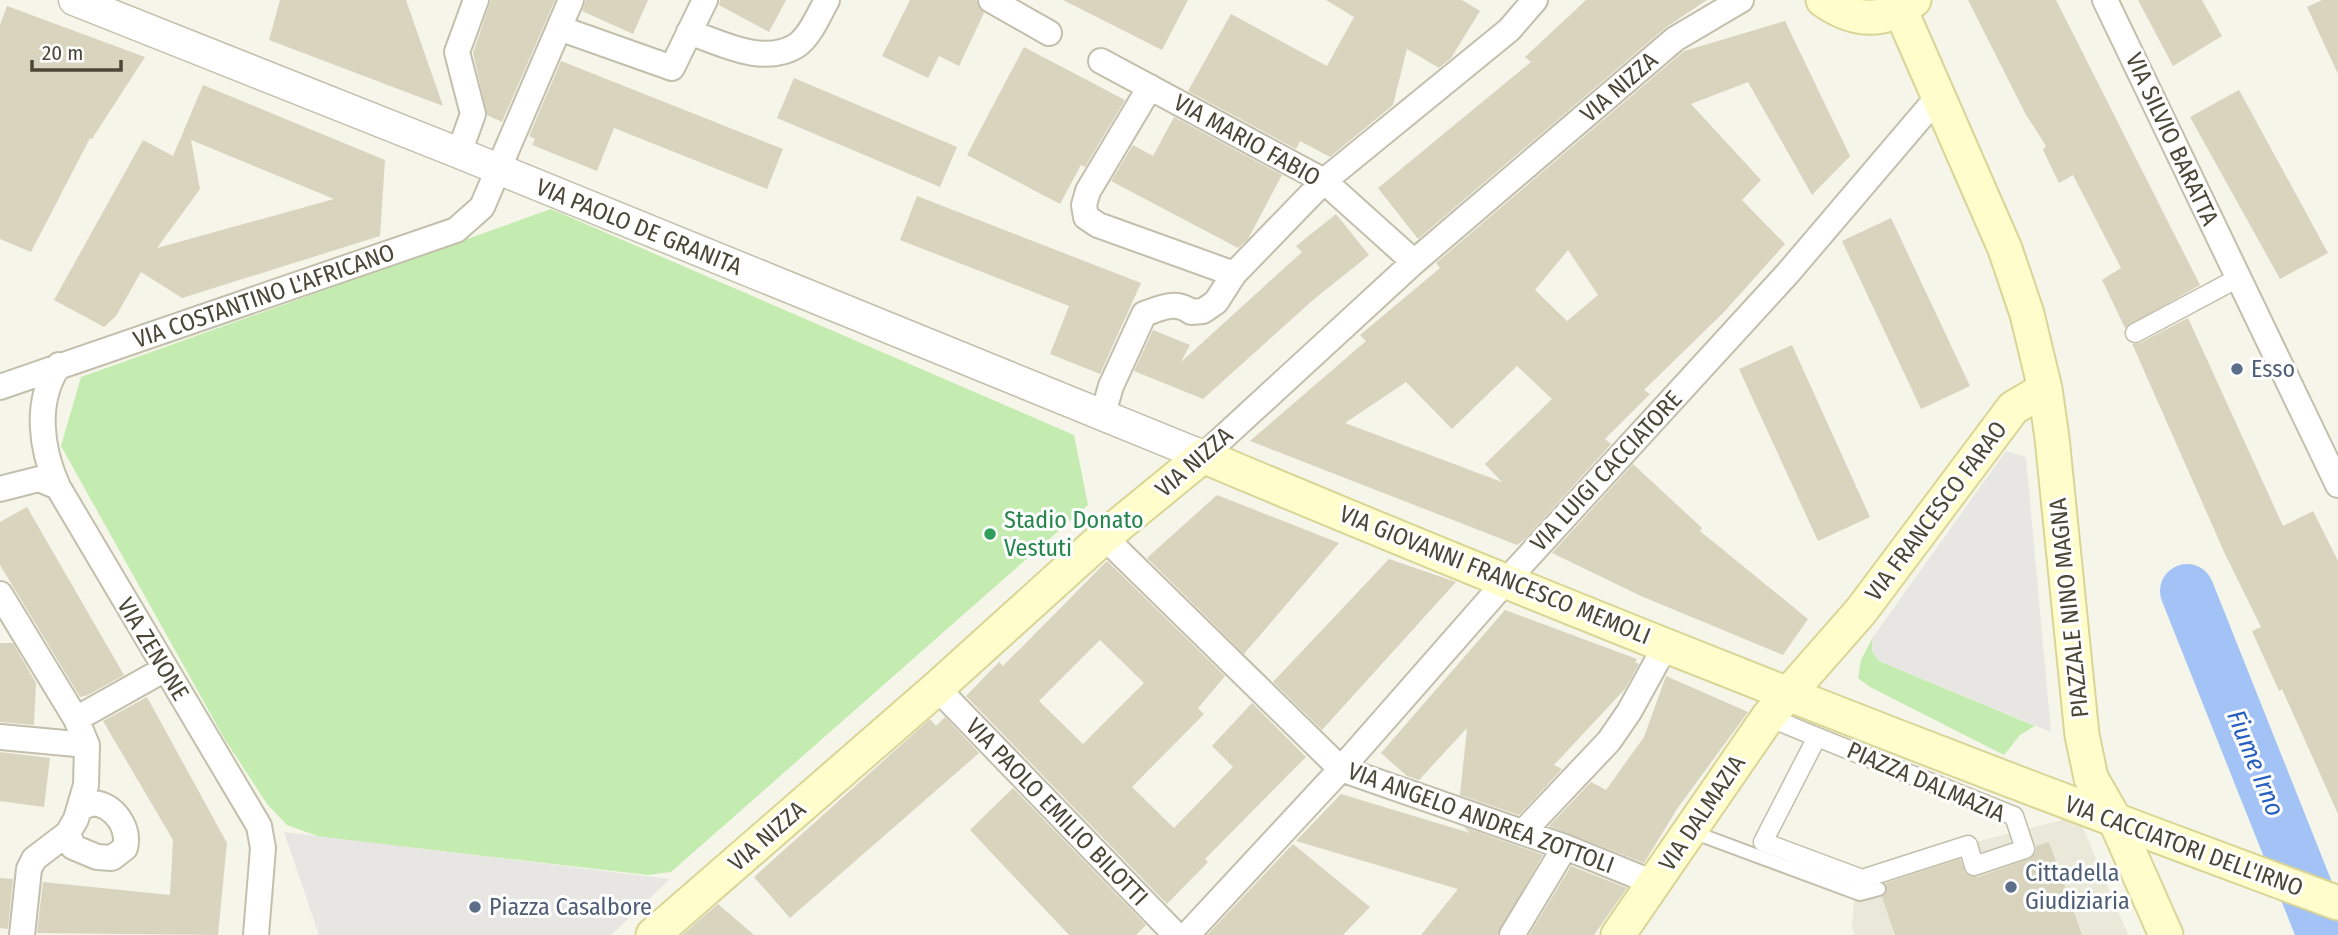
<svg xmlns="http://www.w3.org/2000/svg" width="2338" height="935" viewBox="0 0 2338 935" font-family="'Fira Sans Condensed',sans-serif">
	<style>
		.residential { fill: #eae8d8 }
		.green { fill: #c5ecb0 }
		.parking { fill: #e7e6e2 }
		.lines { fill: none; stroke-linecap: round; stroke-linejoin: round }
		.river { stroke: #a3c3f6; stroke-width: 54 }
		.building { fill: #d9d4be; fill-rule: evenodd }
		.service-casing { stroke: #c2bfac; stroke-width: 16 }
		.pedestrian-casing { stroke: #c2bfac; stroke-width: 21 }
		.minor-casing { stroke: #c2bfac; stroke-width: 28 }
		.tertiary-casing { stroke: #c2bfac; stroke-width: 33 }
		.secondary-casing { stroke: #d9d597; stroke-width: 37 }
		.service { stroke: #fff; stroke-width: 12 }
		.pedestrian { stroke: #fff; stroke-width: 18 }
		.minor { stroke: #fff; stroke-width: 24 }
		.tertiary { stroke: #fff; stroke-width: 30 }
		.secondary { stroke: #fffdcb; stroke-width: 33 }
		.service-dot { fill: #5c6f8a; stroke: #fff; stroke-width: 2.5 }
		.leisure-dot { fill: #2e9e5b; stroke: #fff; stroke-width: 2.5 }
		.labels { text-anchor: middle; stroke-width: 6; stroke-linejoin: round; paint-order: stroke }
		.street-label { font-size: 24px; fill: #4b4737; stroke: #fff }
		.service-label { font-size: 24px; fill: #4e5e75; stroke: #fff; text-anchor: start }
		.leisure-label { font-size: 24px; fill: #27864d; stroke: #fff; text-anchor: start }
		.water-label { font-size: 26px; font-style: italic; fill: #275fc0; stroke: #fff }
	</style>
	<rect width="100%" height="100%" fill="#f6f5ea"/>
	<path class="residential" d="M 2078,816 L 2128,935 L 1855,935 L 1852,926 L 1857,872 Z"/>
	<path class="green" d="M 551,209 L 1074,435 L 1088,505 L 671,872 L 648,875 L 320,837 L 287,825 L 267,804 L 224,738 L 61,446 L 81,377 Z
		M 1873,637 L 1872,651 L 1879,661 L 2035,726 L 2020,735 L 2004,755 L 1870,687 L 1858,678 L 1861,660 Z"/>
	<path class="parking" d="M 2006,451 L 2026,457 L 2051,732 L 1879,661 L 1872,651 L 1873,637 Z
		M 284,832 L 670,879 L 611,935 L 319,935 Z"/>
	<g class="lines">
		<path class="river" d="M 2187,591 L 2324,935"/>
	</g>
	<path class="building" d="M 280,0 L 406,0 L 443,106 L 269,40 Z
		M 491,0 L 555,0 L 502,122 L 487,115 L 473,53 Z
		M 586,0 L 648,0 L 633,34 L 582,11 Z
		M 720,0 L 786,0 L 769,32 L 719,5 Z
		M 910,0 L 976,0 L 984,13 L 959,66 L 939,56 L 928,78 L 882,56 Z
		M 1063,0 L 1188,0 L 1162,50 Z
		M 1326,0 L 1462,0 L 1480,11 L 1451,58 L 1439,68 L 1407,49 L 1393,105 L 1330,157 L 1300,141 L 1296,149 L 1188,91 L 1231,14 L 1327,66 L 1354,17 Z
		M 1586,0 L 1707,0 L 1665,28 L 1418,239 L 1378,188 L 1531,62 L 1525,57 Z
		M 1968,0 L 2056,0 L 2200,285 L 2125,328 L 2102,280 L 2121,268 L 2073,175 L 2059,183 L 2043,150 L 2046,146 L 2025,113 Z
		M 2138,0 L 2202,0 L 2222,36 L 2173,66 Z
		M 2322,0 L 2338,0 L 2338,74 L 2307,7 Z
		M 7,6 L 145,57 L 92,139 L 90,138 L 31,252 L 0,239 L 0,25 Z
		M 1785,21 L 1850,156 L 1812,195 L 1748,82 L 1691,104 L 1761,180 L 1742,200 L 1785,244 L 1724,312 L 1644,390 L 1650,394 L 1605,439 L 1611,444 L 1524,540 L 1517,545 L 1250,441 L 1366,341 L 1360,335 L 1440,268 L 1436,263 L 1684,51 ZM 1568,250 L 1598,295 L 1567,321 L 1535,290 ZM 1517,366 L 1552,399 L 1485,464 L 1502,482 L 1345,423 L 1406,382 L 1452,429 Z
		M 1024,47 L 1125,100 L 1085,167 L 1081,165 L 1060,204 L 967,155 Z
		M 561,61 L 783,149 L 767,189 L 614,128 L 597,171 L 532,145 L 535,139 L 529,136 Z
		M 794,78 L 957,147 L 940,187 L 777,118 Z
		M 203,85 L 385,160 L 380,236 L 182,298 L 141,272 L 116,316 L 104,327 L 54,300 L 143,140 L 173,156 ZM 191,140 L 334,199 L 157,248 L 200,189 Z
		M 2239,90 L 2328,253 L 2280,279 L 2190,117 Z
		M 1174,117 L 1282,175 L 1248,239 L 1238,248 L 1111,181 L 1133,145 L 1153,156 Z
		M 917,196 L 1141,283 L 1100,374 L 1050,354 L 1069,306 L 900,240 Z
		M 1336,214 L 1369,255 L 1313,300 L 1203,399 L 1134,371 L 1153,330 L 1190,345 L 1181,362 L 1302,252 L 1296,246 Z
		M 1891,218 L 1970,386 L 1921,409 L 1842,241 Z
		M 2188,318 L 2283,526 L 2313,511 L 2338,561 L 2338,814 L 2282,689 L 2279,691 L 2252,631 L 2261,627 L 2225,554 L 2134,348 L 2132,344 L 2140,343 Z
		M 1792,345 L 1870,517 L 1818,541 L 1739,369 Z
		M 1633,464 L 1702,528 L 1700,531 L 1808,619 L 1783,655 L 1641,596 L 1552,553 Z
		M 1217,495 L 1339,543 L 1244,654 L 1147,558 Z
		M 27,507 L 124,675 L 88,695 L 80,697 L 0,565 L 0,522 Z
		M 1389,559 L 1456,582 L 1322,730 L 1273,682 Z
		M 1107,561 L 1225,676 L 1198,708 L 1204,714 L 1132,787 L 1174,828 L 1233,767 L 1212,746 L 1252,703 L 1306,757 L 1205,859 L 1208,862 L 1167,904 L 966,696 L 999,662 L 1003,666 ZM 1100,640 L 1144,683 L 1083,744 L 1039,701 Z
		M 1505,610 L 1637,659 L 1635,662 L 1639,664 L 1625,689 L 1554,765 L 1562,769 L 1519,815 L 1460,795 L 1467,728 L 1419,780 L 1407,776 L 1381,753 Z
		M 0,643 L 13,643 L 36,683 L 34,725 L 0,722 Z
		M 1666,676 L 1748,712 L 1677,809 L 1644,863 L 1549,826 L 1591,782 L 1606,790 L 1644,737 Z
		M 147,697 L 227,843 L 218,935 L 37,933 L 43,882 L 170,895 L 173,840 L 103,721 Z
		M 945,717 L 979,753 L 790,918 L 754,877 L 930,719 L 936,726 Z
		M 0,752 L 50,758 L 44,807 L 0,801 Z
		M 1013,788 L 1146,925 L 1136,935 L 1069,935 L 970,830 Z
		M 1341,794 L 1470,833 L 1464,827 L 1543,855 L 1497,935 L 1421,935 L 1458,889 L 1296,841 Z
		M 2049,842 L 2082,935 L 1895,935 L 1882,897 L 1887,892 L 1886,883 L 1960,859 L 1966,874 L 1978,877 L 2029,859 L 2036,852 L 2036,846 Z
		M 1293,844 L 1370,907 L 1343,935 L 1207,935 Z
		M 1571,866 L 1627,888 L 1594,935 L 1529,935 Z
		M 0,878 L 13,879 L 8,929 L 0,928 Z
		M 718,904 L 754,935 L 682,935 Z"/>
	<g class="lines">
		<defs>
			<path id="service" d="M 1690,831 L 1860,894 L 1879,889"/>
			<path id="pedestrian" d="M 2135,333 L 2238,278
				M 1768,717 L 1817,737
				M 1817,737 L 2014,816 L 2025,849 L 1974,866 L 1968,845 L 1862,879 L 1763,842 Z"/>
			<path id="minor" d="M 991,0 L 1049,33
				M 2105,0 L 2338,485
				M 559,28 L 672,68 L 705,0
				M 689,32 C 721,43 763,66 796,46 C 810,37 819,14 827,0
				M 1101,61 L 1324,181 L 1414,262
				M 1150,87 L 1088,191 L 1084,205 L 1086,217 L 1098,225 L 1234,274
				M 459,153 L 473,114 L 457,52 L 476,0
				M 59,365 C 34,402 41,449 58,487 L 259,826 L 263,848 L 256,935
				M 0,387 L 456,230 L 482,207 L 571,0
				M 1102,417 L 1111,386 L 1144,314 C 1161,308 1176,300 1191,312 L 1203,311 L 1216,302 L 1234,274 L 1324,181 L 1509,30 L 1535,0
				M 1203,456 L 1414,262 L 1675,39 L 1741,0
				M 0,489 L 39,479 L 58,487
				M 1104,537 L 1341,769 L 1565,847 L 1654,883
				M 0,594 L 76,719 L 87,745 L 86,785 L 76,819 L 68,833 L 34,859 L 29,869 L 22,935
				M 937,688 L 1176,935
				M 76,719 L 165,669
				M 0,737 L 87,745
				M 1523,832 L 1609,741 L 1629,712 L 1666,645
				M 68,833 L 73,847 L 97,857 L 112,858 L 125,848 C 130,827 114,805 93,803 L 80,808
				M 1187,935 L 1341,769 L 1506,581 L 1788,273 L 1937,98
				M 1512,935 L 1565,847"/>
			<path id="tertiary" d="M 74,0 L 459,153 L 1203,456"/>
			<path id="secondary" d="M 1823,0 C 1854,22 1884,24 1914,0
				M 1901,11 L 2005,249 L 2027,314 L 2045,389 L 2052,438 L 2082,735 L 2091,778 L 2115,820 L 2166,935
				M 653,935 L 937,688 L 1104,537 L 1203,456 C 1578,614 1957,763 2338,903
				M 1618,935 L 1768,717 L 1861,611 L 2013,408 L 2045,389"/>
		</defs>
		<use href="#service" class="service-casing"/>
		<use href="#pedestrian" class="pedestrian-casing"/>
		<use href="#minor" class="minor-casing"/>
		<use href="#tertiary" class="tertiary-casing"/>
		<use href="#secondary" class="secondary-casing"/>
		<use href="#service" class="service"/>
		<use href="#pedestrian" class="pedestrian"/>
		<use href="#minor" class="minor"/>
		<use href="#tertiary" class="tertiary"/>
		<use href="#secondary" class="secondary"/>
	</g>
	<g class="service-dot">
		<circle cx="2237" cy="369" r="7"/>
		<circle cx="2011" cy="887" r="7"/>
		<circle cx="475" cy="907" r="7"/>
	</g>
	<circle class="leisure-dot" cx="990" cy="534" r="7"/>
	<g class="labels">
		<g class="street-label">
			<text transform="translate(1619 87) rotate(-41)" y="8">VIA NIZZA</text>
			<text transform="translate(2172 139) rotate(65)" y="8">VIA SILVIO BARATTA</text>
			<text transform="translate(1247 140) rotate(29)" y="8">VIA MARIO FABIO</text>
			<text transform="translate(639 227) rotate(22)" y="8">VIA PAOLO DE GRANITA</text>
			<text transform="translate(264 296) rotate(-19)" y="8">VIA COSTANTINO L'AFRICANO</text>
			<text transform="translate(1194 462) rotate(-41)" y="8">VIA NIZZA</text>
			<text transform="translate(1606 471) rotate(-47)" y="8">VIA LUIGI CACCIATORE</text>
			<text transform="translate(1936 511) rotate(-53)" y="8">VIA FRANCESCO FARAO</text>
			<text transform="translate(1495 575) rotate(22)" y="8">VIA GIOVANNI FRANCESCO MEMOLI</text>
			<text transform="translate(2069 608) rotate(-96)" y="8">PIAZZALE NINO MAGNA</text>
			<text transform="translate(153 649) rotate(59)" y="8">VIA ZENONE</text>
			<text transform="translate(1926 782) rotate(23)" y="8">PIAZZA DALMAZIA</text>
			<text transform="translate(1057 812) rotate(46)" y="8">VIA PAOLO EMILIO BILOTTI</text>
			<text transform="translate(1702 813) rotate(-56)" y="8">VIA DALMAZIA</text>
			<text transform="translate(1481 818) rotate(20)" y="8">VIA ANGELO ANDREA ZOTTOLI</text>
			<text transform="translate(767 836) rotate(-41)" y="8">VIA NIZZA</text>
			<text transform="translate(2184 846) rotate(20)" y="8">VIA CACCIATORI DELL'IRNO</text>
		</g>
		<g class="service-label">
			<text x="2251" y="377">Esso</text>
			<text x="2025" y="881">Cittadella<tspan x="2025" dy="28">Giudiziaria</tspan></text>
			<text x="489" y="915">Piazza Casalbore</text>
		</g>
		<g class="leisure-label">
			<text x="1004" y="528">Stadio Donato<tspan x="1004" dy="28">Vestuti</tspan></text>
		</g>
		<g class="water-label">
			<text transform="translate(2256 763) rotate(68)" y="9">Fiume Irno</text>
		</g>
	</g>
	<path d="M32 60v10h89v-10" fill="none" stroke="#4b4737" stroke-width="3.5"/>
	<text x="42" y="60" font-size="21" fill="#4b4737" stroke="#ffffff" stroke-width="5" paint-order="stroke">20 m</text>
</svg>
